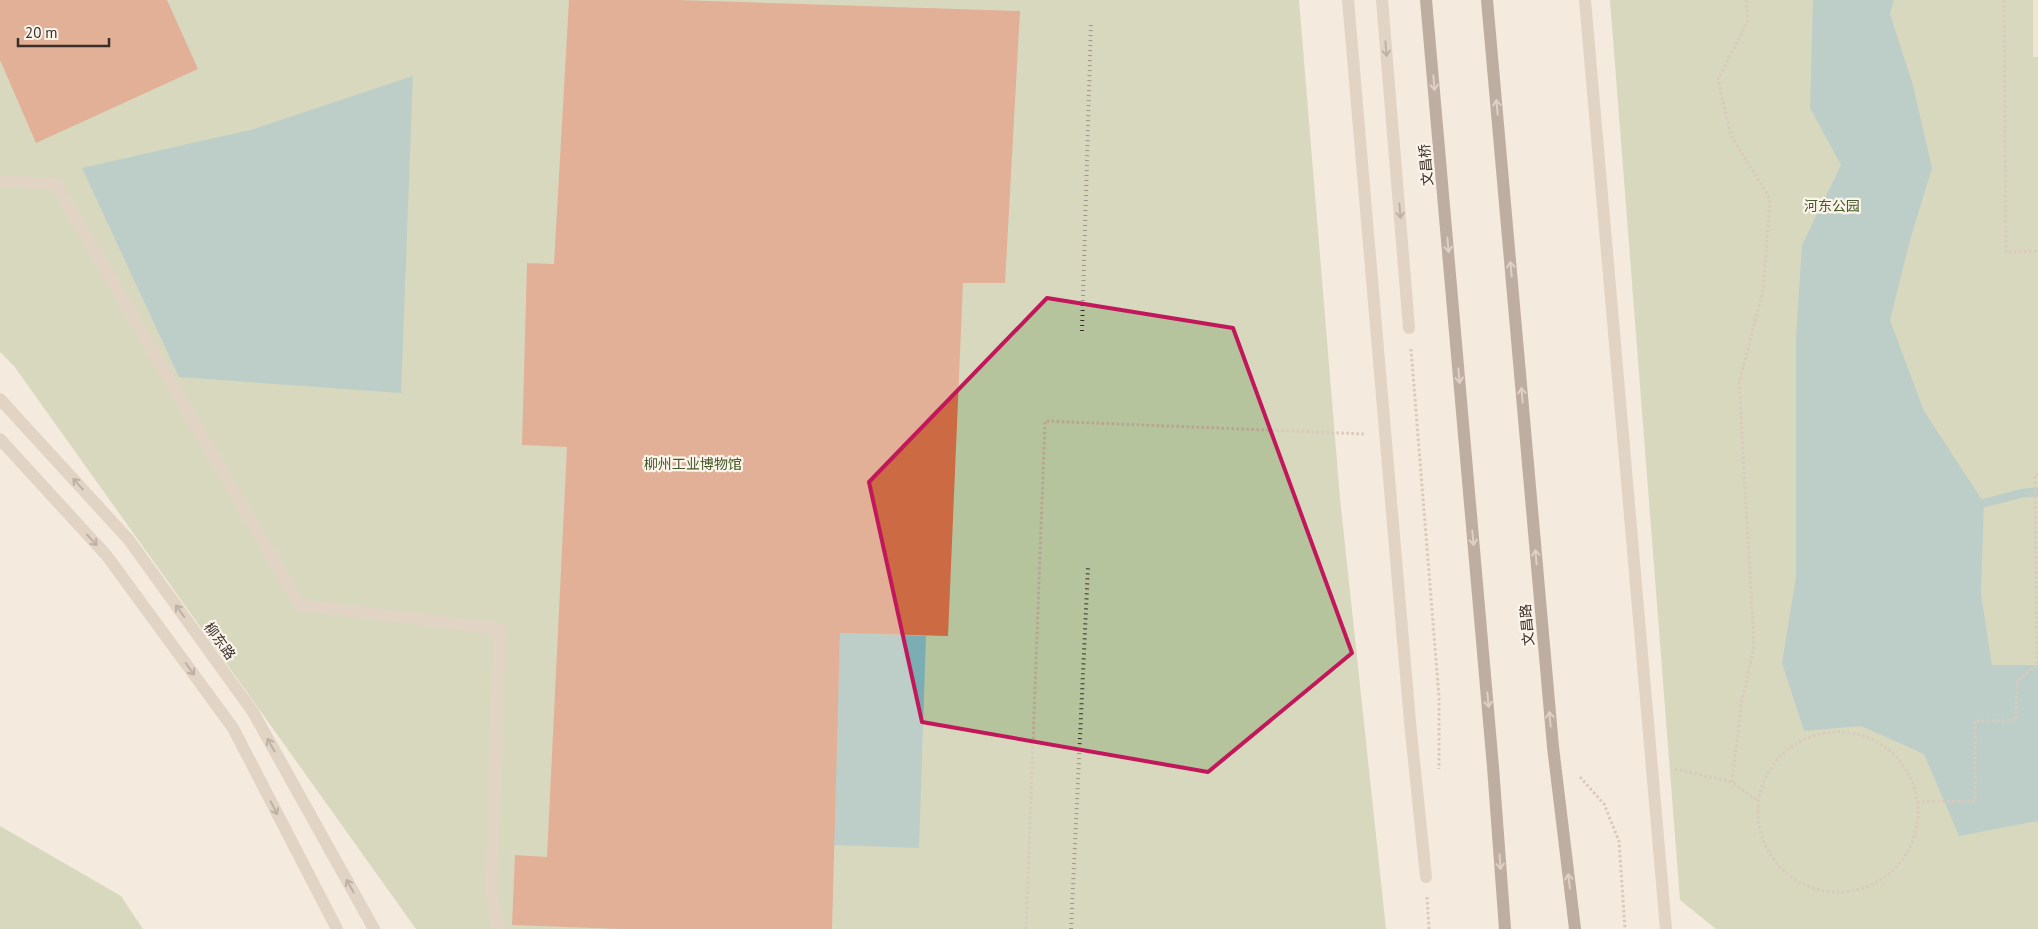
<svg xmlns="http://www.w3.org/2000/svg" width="2038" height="929" viewBox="0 0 2038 929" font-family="'PT Sans','Noto Sans SC',sans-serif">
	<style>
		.green { fill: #b5c49c }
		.plaza { fill: #ecdcc3 }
		.water { fill: #7aaeb2 }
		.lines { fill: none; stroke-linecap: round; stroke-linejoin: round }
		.stream { stroke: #7aaeb2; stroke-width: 9 }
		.building { fill: #cc6a43 }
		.path { stroke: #b9a492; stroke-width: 3; stroke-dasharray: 2.5 2.5; stroke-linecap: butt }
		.service { stroke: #cdbaa8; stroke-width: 12 }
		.tertiary { stroke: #cdbaa8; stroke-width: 12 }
		.primary { stroke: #7c6659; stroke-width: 12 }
		.rail { stroke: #392e29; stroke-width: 4; stroke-dasharray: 1 4; stroke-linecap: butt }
		.oneway { stroke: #7c6d62 }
		.oneway2 { stroke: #c2b4a9 }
		.marked { fill: none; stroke: #c2185b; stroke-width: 4; stroke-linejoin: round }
		.labels { text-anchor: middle; stroke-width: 4.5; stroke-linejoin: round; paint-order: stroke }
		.street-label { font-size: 14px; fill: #392e29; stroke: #fbf4ea }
		.park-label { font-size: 14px; fill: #46592b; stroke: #fbf4ea }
	</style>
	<rect width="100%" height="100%" fill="#f4eadd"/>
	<path class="green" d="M 0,0 L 1299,0 L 1340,498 L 1386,929 L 416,929 L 14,366 L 0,352 Z
		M 1610,0 L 2038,0 L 2038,929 L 1716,929 L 1680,900 Z
		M 0,826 L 121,896 L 143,929 L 0,929 Z"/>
	<path class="plaza" d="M 2033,0 L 2038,0 L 2038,57 L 2033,57 Z"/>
	<path class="water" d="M 1813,0 L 1894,0 L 1890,14 L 1913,85 L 1932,168 L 1910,240 L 1890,320 L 1924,411 L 1984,503 L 1981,594 L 1992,665 L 2038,665 L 2038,821 L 1959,836 L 1924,754 L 1861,726 L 1804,731 L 1782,663 L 1796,577 L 1796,337 L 1802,245 L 1841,165 L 1810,108 Z
		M 413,76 L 401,393 L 179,377 L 82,168 L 254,129 Z
		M 840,633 L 926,636 L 919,848 L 833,845 Z"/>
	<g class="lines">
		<path class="stream" d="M 1984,503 L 2023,493 L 2038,492"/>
	</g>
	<path class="building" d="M 0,0 L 167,0 L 198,69 L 36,143 L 0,60 Z
		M 569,0 L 677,0 L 1020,11 L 1005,283 L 963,283 L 948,636 L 840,633 L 832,929 L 621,929 L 512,925 L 515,855 L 547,857 L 567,447 L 522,445 L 527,263 L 554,264 Z"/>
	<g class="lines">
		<path class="path" d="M 1746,0 L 1748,21 L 1718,79 L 1731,136 L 1770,199 L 1763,291 L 1739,383 L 1754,645 L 1741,706 L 1732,782 L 1758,801
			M 2004,0 L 2006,252 L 2038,251
			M 1411,349 L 1439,697 L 1439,769
			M1758 812a80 80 0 1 1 160 0a80 80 0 1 1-160 0Z
			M 1675,769 L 1732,782
			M 1580,777 L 1604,804 L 1619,841 L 1625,929
			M 1917,802 L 1975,801 L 1975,721 L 2016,720 L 2017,681 L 2037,665 L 2035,475 L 2038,474
			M 1427,897 L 1429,929
			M 1026,929 L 1045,421 L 1365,434"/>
		<path class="service" d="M 1348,0 L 1410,722 L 1426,877
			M 1382,0 L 1409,328
			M 1585,0 L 1666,929
			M 0,181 L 56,184 L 300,605 L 500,629 L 491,891 L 498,927 L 501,929"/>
		<path class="tertiary" d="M 0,399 L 129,540 L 253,712 L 374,929
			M 0,439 L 107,556 L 233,728 L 337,929"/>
		<path class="primary" d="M 1426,0 L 1493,767 L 1505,929
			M 1487,0 L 1553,747 L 1575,929"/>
		<path class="rail" d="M 1082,331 L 1091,23
			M 1071,929 L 1088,567"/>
	</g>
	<defs><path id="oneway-shaft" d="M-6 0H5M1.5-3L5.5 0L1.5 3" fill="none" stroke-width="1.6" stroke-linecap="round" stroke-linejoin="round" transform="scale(1.25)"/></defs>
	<g class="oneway">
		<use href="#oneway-shaft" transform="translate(1386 49) rotate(85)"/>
		<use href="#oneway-shaft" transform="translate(1400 211) rotate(85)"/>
		<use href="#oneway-shaft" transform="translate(78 484) rotate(-132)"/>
		<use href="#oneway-shaft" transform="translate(92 540) rotate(47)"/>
		<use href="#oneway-shaft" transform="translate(180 611) rotate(-126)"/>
		<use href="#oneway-shaft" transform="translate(190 669) rotate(54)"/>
		<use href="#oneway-shaft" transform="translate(271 745) rotate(-119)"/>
		<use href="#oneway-shaft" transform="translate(274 808) rotate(63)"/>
		<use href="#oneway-shaft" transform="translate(350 886) rotate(-119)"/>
	</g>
	<g class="oneway2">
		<use href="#oneway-shaft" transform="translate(1434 83) rotate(85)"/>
		<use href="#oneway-shaft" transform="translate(1497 107) rotate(-95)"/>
		<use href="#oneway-shaft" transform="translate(1448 245) rotate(85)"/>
		<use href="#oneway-shaft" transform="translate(1511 269) rotate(-95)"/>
		<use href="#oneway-shaft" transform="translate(1459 376) rotate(85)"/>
		<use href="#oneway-shaft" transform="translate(1522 395) rotate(-95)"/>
		<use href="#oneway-shaft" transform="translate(1473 538) rotate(85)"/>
		<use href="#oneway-shaft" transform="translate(1536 557) rotate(-95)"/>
		<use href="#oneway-shaft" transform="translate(1488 700) rotate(85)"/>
		<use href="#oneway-shaft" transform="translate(1550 719) rotate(-95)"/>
		<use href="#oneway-shaft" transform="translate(1500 862) rotate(86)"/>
		<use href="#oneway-shaft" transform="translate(1569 881) rotate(-97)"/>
	</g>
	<path d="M0 0H2038V929H0ZM 1047,298 L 1233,328 L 1352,653 L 1208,772 L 922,722 L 869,482 Z" fill="#f4eadd" fill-opacity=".55" fill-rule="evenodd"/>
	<path class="marked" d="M 1047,298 L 1233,328 L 1352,653 L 1208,772 L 922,722 L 869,482 Z"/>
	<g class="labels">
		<g class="street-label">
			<text transform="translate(1426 165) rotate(-95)" y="5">文昌桥</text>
			<text transform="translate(1527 625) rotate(-95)" y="5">文昌路</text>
			<text transform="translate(220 641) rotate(54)" y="5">柳东路</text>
		</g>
		<g class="park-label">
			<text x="1832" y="211">河东公园</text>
			<text x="693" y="469">柳州工业博物馆</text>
		</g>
	</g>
	<path d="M18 38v8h91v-8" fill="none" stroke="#392e29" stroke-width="2.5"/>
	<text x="25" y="38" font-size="15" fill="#392e29" stroke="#fbf4ea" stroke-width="4" paint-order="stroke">20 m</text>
</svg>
